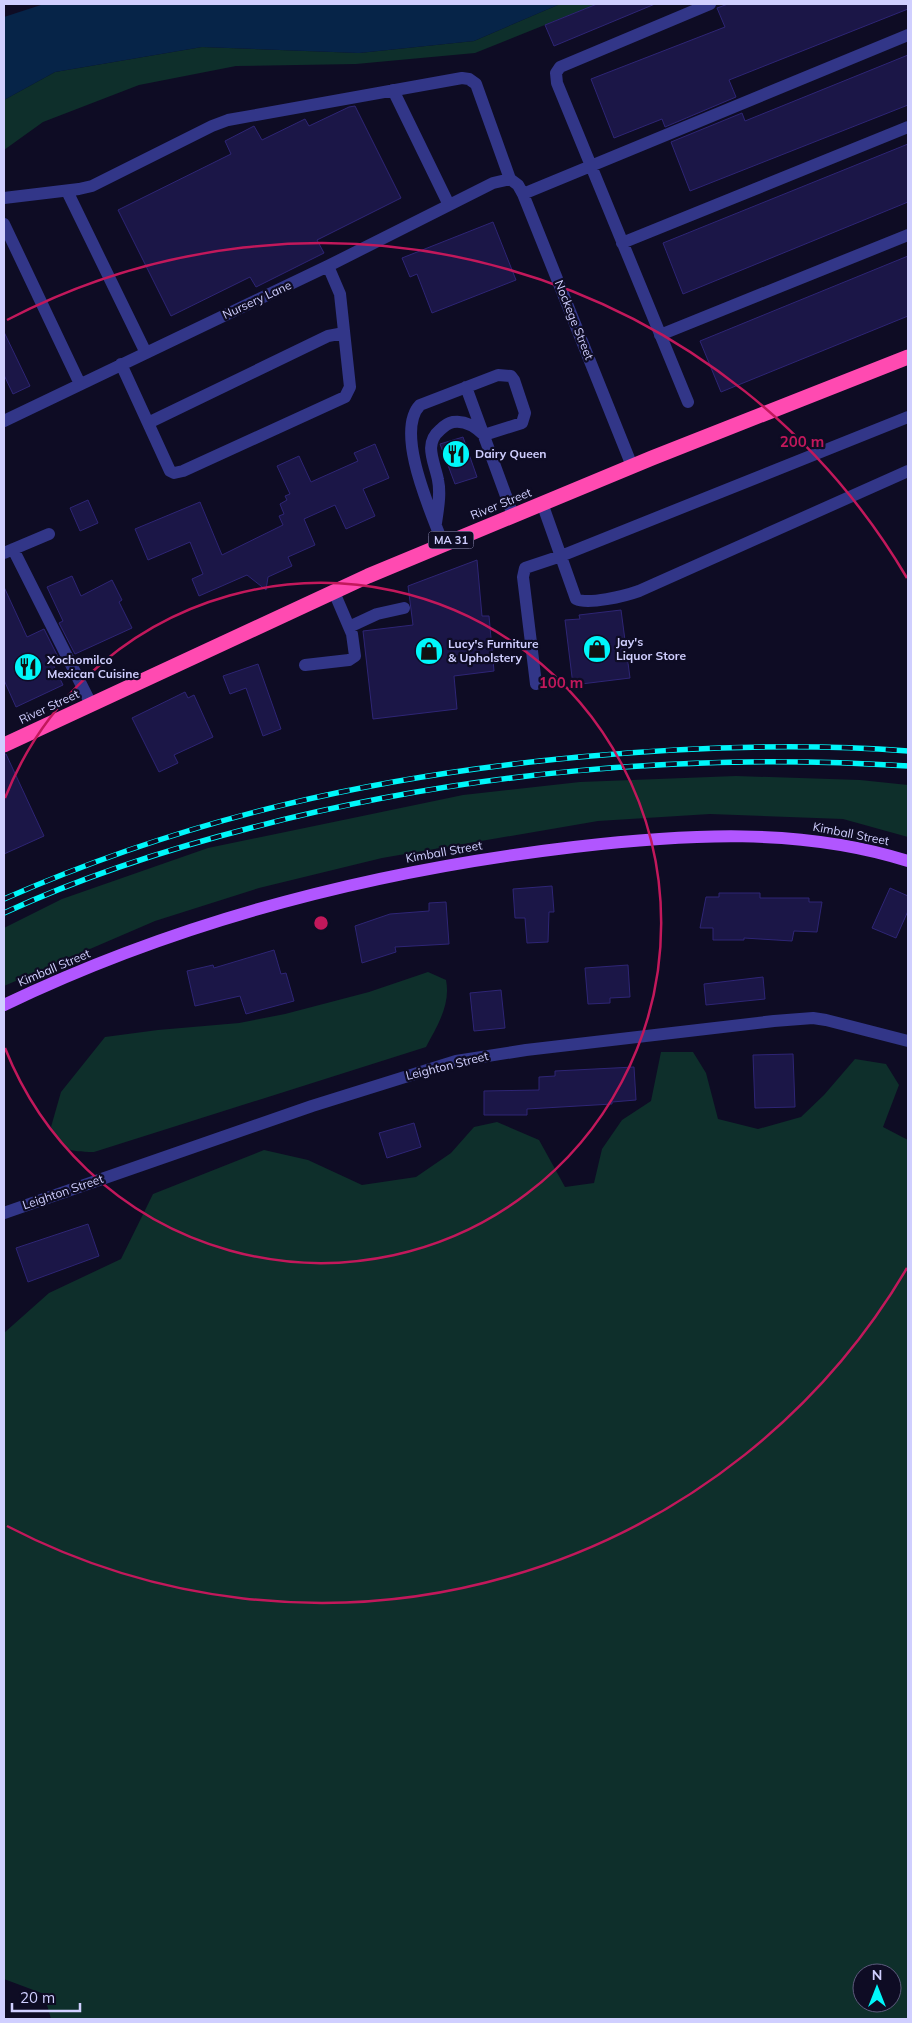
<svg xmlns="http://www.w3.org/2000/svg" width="912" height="2023" viewBox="0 0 912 2023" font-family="Mulish,sans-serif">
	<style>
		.green { fill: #0e2f2b; fill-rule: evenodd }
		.water { fill: #062448 }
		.building { fill: #1b1647; stroke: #2e2575 }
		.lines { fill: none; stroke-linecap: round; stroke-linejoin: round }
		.minor { stroke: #323688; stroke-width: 12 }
		.major { stroke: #b156ff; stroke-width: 12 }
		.highway { stroke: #ff4ab1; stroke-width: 15 }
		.rail-casing { stroke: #00f7fa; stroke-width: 5.5 }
		.rail { stroke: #0e0c24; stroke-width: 4; stroke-dasharray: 11; stroke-linecap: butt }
		.ring { fill: none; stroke: #c2185b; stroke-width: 2.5 }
		.labels { text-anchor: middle; stroke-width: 4.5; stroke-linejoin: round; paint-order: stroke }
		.shield { fill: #0e0c24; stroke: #9694bd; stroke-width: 1 }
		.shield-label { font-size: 11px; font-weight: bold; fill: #d0cfff }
		.street-label { font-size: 12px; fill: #d0cfff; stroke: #0e0c24 }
		.poi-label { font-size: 12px; font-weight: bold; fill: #d0cfff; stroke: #0e0c24; text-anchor: start }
		.centre { fill: #c2185b; stroke: #0e0c24; stroke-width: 2.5 }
		.ring-label { font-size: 15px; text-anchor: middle; font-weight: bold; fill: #c2185b; stroke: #0e0c24; stroke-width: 4.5; stroke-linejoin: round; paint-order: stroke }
	</style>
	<rect width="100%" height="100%" fill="#0e0c24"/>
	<path class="green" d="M 560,4 L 597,4 L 475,53 L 356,64 L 236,66 L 139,85 L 43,122 L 4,150 L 4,100 L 55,72 L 202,47 L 359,53 L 474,41 Z
		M 736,776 L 860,780 L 908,785 L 908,837 L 843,819 L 710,814 L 598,821 L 382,858 L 259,888 L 155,921 L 4,986 L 4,928 L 62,899 L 208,848 L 348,819 L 463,795 L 580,782 Z
		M 428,972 L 446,980 C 451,1005 437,1026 426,1047 L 94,1152 C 66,1152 65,1150 51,1127 L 61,1092 L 105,1037 L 158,1030 L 239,1023 L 285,1014 L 369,992 Z
		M 661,1052 L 693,1052 L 706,1073 L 718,1119 L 758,1129 L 801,1117 L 824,1095 L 855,1059 L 886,1064 L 899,1085 L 883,1127 L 908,1140 L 908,2019 L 51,2019 L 44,1994 L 4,1979 L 4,1333 L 49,1293 L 121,1259 L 153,1194 L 264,1150 L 308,1160 L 362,1185 L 416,1177 L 451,1153 L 474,1127 L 497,1122 L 539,1140 L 565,1187 L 594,1183 L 602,1149 L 622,1120 L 651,1101 ZM 862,1973 L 892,1973 L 892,2003 L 862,2003 Z"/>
	<path class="water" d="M 44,4 L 560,4 L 474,41 L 359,53 L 202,47 L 55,72 L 4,100 L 4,17 Z"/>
	<path class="building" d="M 597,4 L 655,4 L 554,46 L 545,25 Z
		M 728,4 L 908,4 L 908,9 L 729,80 L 736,97 L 665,127 L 662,119 L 614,138 L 591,79 L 725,27 L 717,8 Z
		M 908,55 L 908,105 L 690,191 L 671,142 L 742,113 L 745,121 Z
		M 355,106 L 401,198 L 317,240 L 324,253 L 256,287 L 250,277 L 171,316 L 118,210 L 231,154 L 225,141 L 254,126 L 262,140 L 305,119 L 309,126 L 349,107 Z
		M 908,144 L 908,202 L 683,294 L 663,243 Z
		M 493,222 L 516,280 L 432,313 L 417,274 L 410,277 L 402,258 Z
		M 908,256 L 908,316 L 721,392 L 700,341 Z
		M 4,332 L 30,386 L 13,394 L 4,375 Z
		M 463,437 L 477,477 L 455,484 L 440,444 Z
		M 375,444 L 389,478 L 363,489 L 375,516 L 346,529 L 335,505 L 304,519 L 315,545 L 288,557 L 292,566 L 268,577 L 266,590 L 247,575 L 199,596 L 192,579 L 203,574 L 190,542 L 148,560 L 135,529 L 200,502 L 222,555 L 283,525 L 279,516 L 284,514 L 280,504 L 287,500 L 285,496 L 290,494 L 277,466 L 299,456 L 311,482 L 358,461 L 354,453 Z
		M 88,500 L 98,523 L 80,531 L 70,508 Z
		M 477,560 L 482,616 L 489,616 L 494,671 L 454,676 L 457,709 L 373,719 L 363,631 L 413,625 L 408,586 Z
		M 72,576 L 81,596 L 112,580 L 122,600 L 119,602 L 132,628 L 75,654 L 59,623 L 63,621 L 47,587 Z
		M 4,587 L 27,637 L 44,629 L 60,661 L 53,664 L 63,685 L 16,707 L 4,680 Z
		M 621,610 L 630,678 L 573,685 L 565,620 L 580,619 L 579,615 Z
		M 258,664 L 281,729 L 263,736 L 246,688 L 230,694 L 223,676 Z
		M 185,692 L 188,698 L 194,695 L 213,737 L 174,755 L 178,763 L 159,772 L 132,718 Z
		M 4,754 L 6,754 L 44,836 L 4,854 Z
		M 552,886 L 554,912 L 549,912 L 548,942 L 527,943 L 525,918 L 515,918 L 513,889 Z
		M 890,888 L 908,896 L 908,911 L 896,938 L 872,928 Z
		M 719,893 L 760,893 L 760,898 L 809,898 L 809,902 L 822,902 L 817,932 L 794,931 L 792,941 L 744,938 L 744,940 L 713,940 L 713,928 L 700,928 L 706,897 L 719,897 Z
		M 446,902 L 449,944 L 395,947 L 396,952 L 362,963 L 355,926 L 390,914 L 429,911 L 429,903 Z
		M 274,950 L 281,974 L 286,973 L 294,1001 L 246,1014 L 240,996 L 195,1006 L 187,971 L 213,965 L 214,968 Z
		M 628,965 L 630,997 L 610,998 L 610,1003 L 588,1004 L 585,968 Z
		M 763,977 L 765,999 L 706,1005 L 704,984 Z
		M 501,990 L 505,1028 L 474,1031 L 470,993 Z
		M 793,1054 L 795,1107 L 755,1108 L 753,1055 Z
		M 634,1067 L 636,1100 L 612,1102 L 612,1104 L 527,1109 L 527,1115 L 484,1115 L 484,1091 L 539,1090 L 539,1077 L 555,1076 L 555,1071 Z
		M 414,1123 L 421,1147 L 387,1158 L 379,1133 Z
		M 88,1224 L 99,1256 L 28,1282 L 16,1248 Z"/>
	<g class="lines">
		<path class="minor" d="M 393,90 L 449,205
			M 510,179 L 518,185 L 523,194 L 632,466
			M 67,191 L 146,353
			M 523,194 L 908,35
			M 4,198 L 79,189 L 92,186 L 212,126 L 228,120 L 462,78 L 469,79 L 476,84 L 510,179
			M 4,224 L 80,384
			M 622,243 L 908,127
			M 660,335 L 908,235
			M 121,364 L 170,471 L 174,473 L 183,471 L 345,397 L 350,387 L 340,294 L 328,266
			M 466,387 L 513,515
			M 688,402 L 557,83 L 556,73 L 560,67 L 710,4
			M 4,421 L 328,266 L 493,183 L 510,179
			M 148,423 L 328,336 L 344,333
			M 542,503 L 576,599 C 588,605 625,596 639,591 L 908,471
			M 436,523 C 438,509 441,494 438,480 C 435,463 423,444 440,430 C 444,426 448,423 453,422 C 465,420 476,427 484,435 L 522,423 L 525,413 L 514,380 L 511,376 L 498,375 L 420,405 C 394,432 432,514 443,544
			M 13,549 L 91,704
			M 4,553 L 49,534
			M 349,627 L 377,614 L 404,608
			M 305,665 L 349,660 L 355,656 L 352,634 L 334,592
			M 536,684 L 523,577 L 525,568 L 561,556 L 908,417
			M 4,1213 L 312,1106 L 456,1061 L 526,1050 L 774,1021 L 813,1018 L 826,1020 L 908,1041"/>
		<path class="major" d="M 4,1005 C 183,919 378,870 574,847 C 686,834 800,827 908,861"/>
		<path class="highway" d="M 4,745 L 368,576 L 652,458 L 908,357"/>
		<defs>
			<path id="rail" d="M 4,899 C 190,817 377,776 579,757 C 688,747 798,743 908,751
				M 4,913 C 84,876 168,849 254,827 C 466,772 690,752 908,766"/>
		</defs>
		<use href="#rail" class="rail-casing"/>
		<use href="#rail" class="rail"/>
	</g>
	<g class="ring">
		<path d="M5 798A340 340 0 1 1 5 1048"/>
		<path d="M907 1268A680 680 0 0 1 7 1526M7 320A680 680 0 0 1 907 578"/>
	</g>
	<defs>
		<symbol id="restaurant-disc" viewBox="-11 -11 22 22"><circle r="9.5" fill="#00f7fa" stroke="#0e0c24"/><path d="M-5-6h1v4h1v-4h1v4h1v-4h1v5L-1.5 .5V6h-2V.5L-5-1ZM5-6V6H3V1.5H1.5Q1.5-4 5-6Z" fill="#111"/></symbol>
		<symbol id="shop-disc" viewBox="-11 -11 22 22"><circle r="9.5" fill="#00f7fa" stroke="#0e0c24"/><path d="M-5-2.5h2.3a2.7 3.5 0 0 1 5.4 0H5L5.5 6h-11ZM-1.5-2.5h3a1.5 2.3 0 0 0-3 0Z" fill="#111"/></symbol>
	</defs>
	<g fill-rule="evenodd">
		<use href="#restaurant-disc" x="440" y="438" width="32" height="32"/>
		<use href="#shop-disc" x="581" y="633" width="32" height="32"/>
		<use href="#shop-disc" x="413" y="635" width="32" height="32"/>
		<use href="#restaurant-disc" x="12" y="651" width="32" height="32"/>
	</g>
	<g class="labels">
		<rect class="shield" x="428.5" y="531.5" width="45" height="17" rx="4"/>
		<g class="shield-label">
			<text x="451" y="544">MA 31</text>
		</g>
		<g class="street-label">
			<text transform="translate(257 300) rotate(-25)" y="4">Nursery Lane</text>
			<text transform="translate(574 320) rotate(68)" y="4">Nockege Street</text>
			<text transform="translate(501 504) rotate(-22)" y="4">River Street</text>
			<text transform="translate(49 707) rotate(-25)" y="4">River Street</text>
			<text transform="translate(851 834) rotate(11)" y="4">Kimball Street</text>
			<text transform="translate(444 852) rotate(-10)" y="4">Kimball Street</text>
			<text transform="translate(54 968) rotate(-23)" y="4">Kimball Street</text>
			<text transform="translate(447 1066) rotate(-14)" y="4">Leighton Street</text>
			<text transform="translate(63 1192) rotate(-19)" y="4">Leighton Street</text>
		</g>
		<g class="poi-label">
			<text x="475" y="458">Dairy Queen</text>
			<text x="616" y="646">Jay's<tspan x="616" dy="14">Liquor Store</tspan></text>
			<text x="448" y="648">Lucy's Furniture<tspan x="448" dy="14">&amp; Upholstery</tspan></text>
			<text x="47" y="664">Xochomilco<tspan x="47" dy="14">Mexican Cuisine</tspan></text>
		</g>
	</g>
	<circle cx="321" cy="923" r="8" class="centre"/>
	<g class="ring-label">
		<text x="802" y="447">200 m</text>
		<text x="561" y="688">100 m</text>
	</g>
	<rect width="912" height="2023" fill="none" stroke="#d0cfff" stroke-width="10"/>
	<g transform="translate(877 1988)"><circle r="24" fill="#0e0c24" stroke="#5c5a7c"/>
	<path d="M0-4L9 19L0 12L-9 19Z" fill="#00f7fa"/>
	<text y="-8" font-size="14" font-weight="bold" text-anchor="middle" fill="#d0cfff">N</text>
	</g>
	<path d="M12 2003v8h68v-8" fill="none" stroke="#d0cfff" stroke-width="2.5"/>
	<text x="20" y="2003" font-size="15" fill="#d0cfff" stroke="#0e0c24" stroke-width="4" paint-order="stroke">20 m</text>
</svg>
